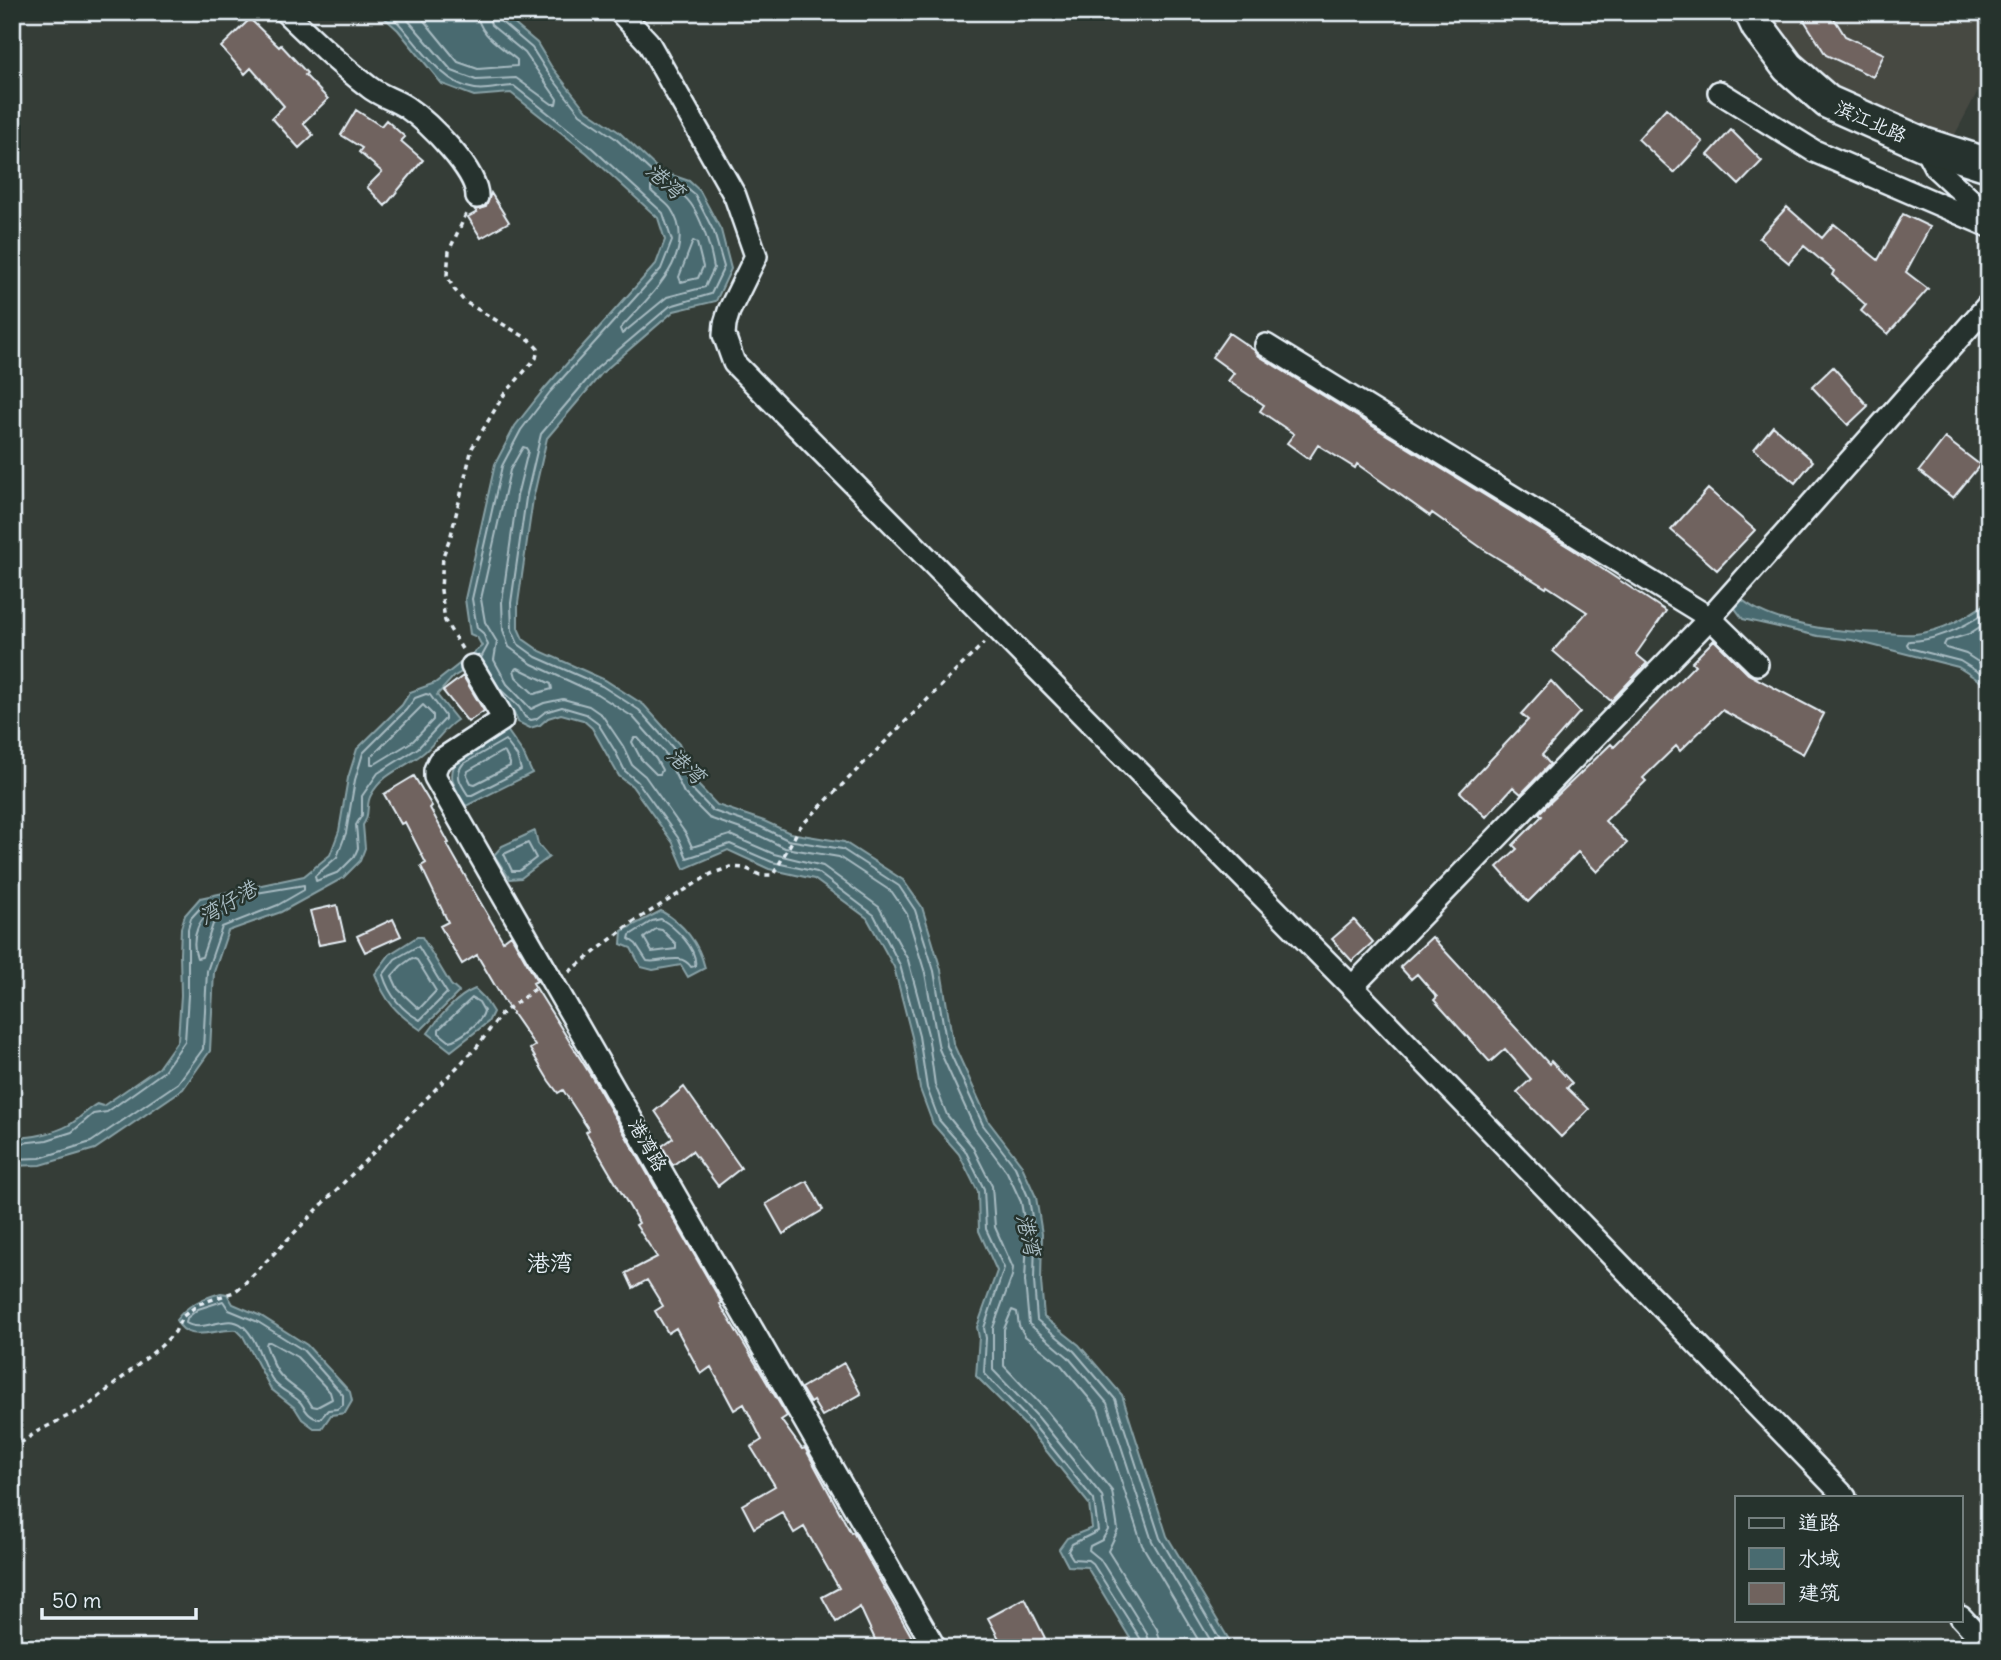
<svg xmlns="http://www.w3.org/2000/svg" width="2001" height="1660" viewBox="0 0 2001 1660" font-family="Delius,'LXGW WenKai TC',sans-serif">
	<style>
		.built { fill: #474843 }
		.water { fill: #496b70; stroke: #89a1a6; stroke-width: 2 }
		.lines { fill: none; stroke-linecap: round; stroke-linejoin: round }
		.shore { stroke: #a8bbc2; stroke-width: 2 }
		.building { fill: #70635e; stroke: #e8f1f8; stroke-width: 2 }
		.street-casing { stroke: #e8f1f8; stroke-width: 26 }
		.secondary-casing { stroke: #e8f1f8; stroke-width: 37 }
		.path { stroke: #e8f1f8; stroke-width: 3.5; stroke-dasharray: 5 5; stroke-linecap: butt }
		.street { stroke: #26332d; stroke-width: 21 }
		.secondary { stroke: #26332d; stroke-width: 32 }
		.labels { text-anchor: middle; stroke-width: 5; stroke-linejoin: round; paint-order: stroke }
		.street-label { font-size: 19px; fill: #e8f1f8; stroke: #26332d }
		.water-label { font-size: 21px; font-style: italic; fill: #a8bbc2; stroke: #26332d }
		.quarter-label { font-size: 23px; fill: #e8f1f8; stroke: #26332d }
	</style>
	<rect width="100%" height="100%" fill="#353d37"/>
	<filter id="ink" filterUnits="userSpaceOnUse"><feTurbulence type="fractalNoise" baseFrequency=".0143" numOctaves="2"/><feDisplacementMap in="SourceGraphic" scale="14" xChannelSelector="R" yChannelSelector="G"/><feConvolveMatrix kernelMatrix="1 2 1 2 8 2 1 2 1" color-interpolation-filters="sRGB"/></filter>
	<g filter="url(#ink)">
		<path class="built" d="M 1763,12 L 1989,12 L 1989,70 L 1951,142 L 1883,112 L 1808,75 Z"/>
		<path class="water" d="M 378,12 L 500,12 L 537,43 L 551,66 L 585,109 L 619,132 L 660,171 L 689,181 L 700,191 L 721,230 L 731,269 L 716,301 L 674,311 L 602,373 L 547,438 L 533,499 L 518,603 L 518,628 L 523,639 L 540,651 L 605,680 L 644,705 L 679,744 L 697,784 L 717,805 L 764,821 L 790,833 L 844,842 L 903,880 L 922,907 L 941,970 L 953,1043 L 989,1122 L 1021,1164 L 1036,1197 L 1042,1234 L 1041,1281 L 1044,1317 L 1079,1345 L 1122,1395 L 1167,1536 L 1234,1648 L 1136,1648 L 1087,1567 L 1068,1566 L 1059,1549 L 1067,1538 L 1092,1528 L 1089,1504 L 1027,1427 L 976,1376 L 979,1337 L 977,1327 L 997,1271 L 979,1231 L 978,1192 L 959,1154 L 933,1124 L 920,1089 L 912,1037 L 894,967 L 867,918 L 814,879 L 769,869 L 728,850 L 684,869 L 673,843 L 632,786 L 619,776 L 592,728 L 583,720 L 561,714 L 548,718 L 540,725 L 530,728 L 518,722 L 514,712 L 472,666 L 453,677 L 437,695 L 457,720 C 443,729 435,744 422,754 C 403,769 384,772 371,795 C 365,805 371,814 363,825 L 365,848 L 360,861 L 343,878 L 281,912 L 228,931 L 214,972 L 210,1051 L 183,1089 L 95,1149 L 41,1165 L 12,1166 L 12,1137 C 28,1139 55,1133 69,1125 C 79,1120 86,1110 97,1104 L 103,1106 L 158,1068 L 178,1040 L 181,995 L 180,954 L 181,928 L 185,915 L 200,898 L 304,876 L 330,855 L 339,831 L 348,778 L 357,749 L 402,705 L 410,692 L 435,683 L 482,646 L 477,637 L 470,634 L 465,599 L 495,464 L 515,426 L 545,388 L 656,264 L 665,240 L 658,218 L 587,153 L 511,93 L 474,96 L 442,84 L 398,30 Z
			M 1739,597 C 1772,627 1840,632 1883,633 C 1893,633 1905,635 1915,634 C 1943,631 1967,617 1989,601 L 1989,687 L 1958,667 L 1852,640 L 1818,636 L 1743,619 L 1731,603 Z
			M 507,730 L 523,753 L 532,773 L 466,806 C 456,789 445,777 458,759 Z
			M 535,831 L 538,844 L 549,857 L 521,878 L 510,879 L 494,855 L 502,846 Z
			M 661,911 C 683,923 699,943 705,968 L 688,977 L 681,965 L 653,970 L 641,967 L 631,948 L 621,944 L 622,931 Z
			M 417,937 L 422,937 L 451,985 L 459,992 L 421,1030 C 397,1014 385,1001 375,974 L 390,954 Z
			M 475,989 L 484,998 L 493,1012 L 488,1022 L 451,1051 L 428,1033 C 439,1017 457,996 475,989 Z
			M 221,1293 L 227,1294 L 233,1304 L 261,1316 L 307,1345 L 350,1392 L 352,1401 L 345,1413 L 331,1415 L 322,1428 L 314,1428 L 302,1419 L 295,1408 L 271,1389 L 243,1336 L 237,1330 C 216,1328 188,1345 176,1320 C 187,1305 203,1298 221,1293 Z"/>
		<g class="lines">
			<path class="shore" d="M 388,12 C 414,36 439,84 475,89 C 487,91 501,86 514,86 L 592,148 L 663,213 L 672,241 L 661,269 L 550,392 L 521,430 L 502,466 L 472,599 L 477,628 L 483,633 L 488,645 L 481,658
				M 401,12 L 452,71 L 476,80 L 516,78 L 552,104 L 556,104 L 557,99 L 525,53 L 491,25 L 488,12
				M 417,12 L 458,62 L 478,69 L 517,66 L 517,60 C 501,46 478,35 477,12
				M 497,12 L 499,20 L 532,48 L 546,70 L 580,114 L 615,138 L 656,176 L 685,187 L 695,195 L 714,232 L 724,267 L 711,294 L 670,306 L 597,368 L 541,434 L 526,498 L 511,603 L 512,630 L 518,644 L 536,657 L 602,686 L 639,710 L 673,748 L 691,788 L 713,811 L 761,827 L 788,840 L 842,849 L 899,886 L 915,910 L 934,971 L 947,1046 L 983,1125 L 1015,1167 L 1029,1199 L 1035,1235 L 1034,1281 L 1037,1320 L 1074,1351 L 1115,1399 L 1160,1538 L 1225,1648
				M 655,185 C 663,188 674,191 682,195 C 699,206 711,249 714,268 L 705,287 L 667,297 L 622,334 L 620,329 C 647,298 701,254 671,209 C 666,202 657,197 651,191 L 651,187 Z
				M 693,241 L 697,243 L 703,267 L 698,278 L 681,282 L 679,277 Z
				M 1989,610 C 1966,626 1937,641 1909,641 L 1907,644 L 1909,648 L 1960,661 L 1989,679
				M 1989,621 L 1969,634 L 1946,641 L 1944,645 L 1946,648 L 1966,654 L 1989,669
				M 483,661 L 500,689 L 519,707 L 525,717 L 531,720 L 536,719 L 545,712 L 562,707 L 586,714 L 597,722 L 615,751 L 625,771 L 638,782 L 679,839 L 687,858 L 730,844 L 772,862 L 817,872 L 874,915 L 900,965 L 919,1036 L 927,1088 L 939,1120 L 965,1150 L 984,1189 L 986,1229 L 1004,1268 L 984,1328 L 986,1338 L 984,1373 L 1032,1423 L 1094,1500 L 1098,1531 L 1072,1544 L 1068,1551 L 1073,1559 L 1088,1560 L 1093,1564 L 1140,1638 L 1142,1648
				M 518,668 L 551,684 L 552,689 L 534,694 L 516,677 L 514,670 Z
				M 426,694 L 430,695 L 445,716 L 445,719 L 418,748 L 378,773 L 362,796 L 362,815 L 356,825 L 358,848 L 354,857 L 339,872 L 316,881 L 315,876 L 337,857 L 346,833 L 355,780 L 363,753 L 406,710 L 415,698 Z
				M 423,705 L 433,715 L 433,720 L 413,741 L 375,764 L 371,764 L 371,757 Z
				M 634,738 L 638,738 L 656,759 L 662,770 L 660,774 L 656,774 L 641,759 L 632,742 Z
				M 505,740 L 517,756 L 521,770 L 472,795 L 468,795 C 461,784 454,775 463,764 Z
				M 501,752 L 505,753 L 510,763 L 510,766 L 475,784 L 471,783 L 467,775 L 468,771 Z
				M 528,843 L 536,858 L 519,871 L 512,871 L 504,854 Z
				M 220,910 L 222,915 L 213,924 L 202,957 L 197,958 C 190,939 198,913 220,910 Z
				M 661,919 C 675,927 698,949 695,966 L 691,967 C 680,951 663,964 647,961 L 636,944 L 629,939 L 630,935 L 652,921 Z
				M 656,929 L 662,930 L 676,944 L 676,949 L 652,952 L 644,938 Z
				M 418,946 L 447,993 L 420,1020 C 401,1010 389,994 383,975 L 395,959 Z
				M 412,958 L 417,960 L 436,991 L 419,1009 L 398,989 L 392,976 L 401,966 Z
				M 472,998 L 479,1002 L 484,1011 C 482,1022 460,1039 449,1041 L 439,1033 L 439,1029 Z
				M 12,1144 L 47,1140 L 72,1132 L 93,1114 L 107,1112 L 163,1072 L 185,1041 L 188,995 L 188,929 L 191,918 L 203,905 L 245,895 L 304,885 L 304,890 L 278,905 L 222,927 L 207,971 L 203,1049 L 178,1083 L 91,1142 L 40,1158 L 12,1159
				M 223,1301 L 229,1310 L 258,1322 L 303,1350 L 343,1395 L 343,1405 L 337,1409 L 328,1410 L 320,1419 C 310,1418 306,1411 301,1403 C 294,1395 282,1391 275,1383 C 261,1367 260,1341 243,1326 C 227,1312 203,1334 186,1323 L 187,1318 L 198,1309 Z
				M 267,1342 L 270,1342 L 297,1357 L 330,1392 L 332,1399 L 317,1407 L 312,1406 C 305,1392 292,1388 282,1377 C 274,1369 270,1356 266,1345 Z
				M 1151,1648 L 1147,1634 L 1100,1559 L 1089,1550 L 1090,1546 L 1102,1540 L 1108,1530 L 1102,1496 L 1038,1417 L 993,1370 L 993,1328 L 1012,1276 L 1013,1268 L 995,1227 L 992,1186 L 972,1146 L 947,1115 L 935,1085 L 928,1034 L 908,960 L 879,907 L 823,866 L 774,854 L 730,835 L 692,847 L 686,834 L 645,776 L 632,765 L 623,746 L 602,715 L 589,706 L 563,699 L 544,703 L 531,709 L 507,684 L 494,660 L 497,642 L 485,622 L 481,599 L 510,470 L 523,447 L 526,448 L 528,451 L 517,496 L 502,602 L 503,630 L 509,647 L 532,664 L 597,694 L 633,717 L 665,753 L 684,793 L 709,818 L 758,835 L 785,848 L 839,857 L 892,892 L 907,914 L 925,973 L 939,1049 L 975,1129 L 1007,1172 L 1021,1202 L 1027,1236 L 1025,1281 L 1029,1324 L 1068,1357 L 1107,1403 L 1152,1541 L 1215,1648
				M 1162,1648 L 1157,1629 L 1108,1551 L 1118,1530 L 1112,1491 L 1046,1410 L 1004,1366 L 1004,1329 L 1012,1310 L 1017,1312 L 1019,1326 L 1025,1336 L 1061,1365 L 1098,1409 L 1142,1545 L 1203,1648"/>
		</g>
		<path class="building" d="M 1799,12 L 1830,12 L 1845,36 L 1884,54 L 1873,77 L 1826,55 Z
			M 250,19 L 279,47 L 281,45 L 307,73 L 305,75 L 328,99 L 303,123 L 313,135 L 299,148 L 272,118 L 284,106 L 251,68 L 245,74 L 221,47 Z
			M 1666,108 L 1703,142 L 1674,173 L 1638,139 Z
			M 356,110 L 381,126 L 386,120 L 405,137 L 401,141 L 423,160 L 385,206 L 367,187 L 382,172 L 359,152 L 362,148 L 341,135 Z
			M 1731,130 L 1762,161 L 1739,185 L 1708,155 Z
			M 491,193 L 509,222 L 481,238 L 468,217 L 477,212 L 475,210 L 486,207 Z
			M 1787,207 L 1822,238 L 1834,224 L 1878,260 L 1903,214 L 1930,227 L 1906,272 L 1928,289 L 1888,334 L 1861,311 L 1866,305 L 1832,275 L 1834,271 L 1804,246 L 1789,263 L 1759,238 Z
			M 1229,333 L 1254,350 L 1259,356 L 1572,549 L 1666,611 L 1636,654 L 1647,663 L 1611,701 L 1553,651 L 1587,612 L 1547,586 L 1546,588 L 1483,549 L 1432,513 L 1430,516 L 1357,464 L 1355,468 L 1318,445 L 1309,459 L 1287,443 L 1294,434 L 1260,411 L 1264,405 L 1228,381 L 1234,373 L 1212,357 Z
			M 1833,367 L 1868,406 L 1848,425 L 1812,387 Z
			M 1773,426 L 1813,461 L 1795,483 L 1754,449 Z
			M 1945,438 L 1980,465 L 1953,498 L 1919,471 Z
			M 1708,489 L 1755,530 L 1717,570 L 1671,530 Z
			M 1714,640 L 1748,674 L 1824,714 L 1803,754 L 1722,710 L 1680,751 L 1676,746 L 1643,778 L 1646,781 L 1605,821 L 1627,843 L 1597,872 L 1578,852 L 1528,902 L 1497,867 L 1517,849 L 1513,845 L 1542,816 L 1539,813 L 1611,744 L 1614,747 L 1695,665 L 1692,662 Z
			M 463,676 L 484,711 L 468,722 L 443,691 Z
			M 1551,681 L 1580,712 L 1542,755 L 1550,764 L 1521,794 L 1513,787 L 1486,817 L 1460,792 L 1528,720 L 1521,714 Z
			M 414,776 L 432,806 L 430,808 L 449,843 L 447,844 L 468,881 L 503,941 L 511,935 L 537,981 L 533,983 L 593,1079 L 722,1303 L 720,1304 L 787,1416 L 781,1420 L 802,1449 L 805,1448 L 851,1533 L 853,1532 L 918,1648 L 879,1648 L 860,1607 L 836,1622 L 822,1597 L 839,1588 L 804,1527 L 794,1533 L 782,1512 L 754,1528 L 742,1505 L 775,1486 L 751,1447 L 762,1440 L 744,1404 L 734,1410 L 711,1367 L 701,1374 L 676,1328 L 668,1333 L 655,1311 L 663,1306 L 647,1280 L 633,1288 L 626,1273 L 657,1257 L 636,1225 L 639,1223 L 586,1132 L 589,1130 L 563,1090 L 558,1093 L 549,1081 L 530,1049 L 535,1046 L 504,1001 L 477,955 L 462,964 L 440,926 L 448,922 L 421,866 L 426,863 L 405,822 L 401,824 L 384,794 Z
			M 337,905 L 345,940 L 319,945 L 310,911 Z
			M 393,919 L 401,936 L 365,952 L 357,936 Z
			M 1354,920 L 1373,942 L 1352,961 L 1332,939 Z
			M 1432,937 L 1549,1064 L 1551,1061 L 1572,1083 L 1567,1088 L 1589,1109 L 1561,1137 L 1517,1092 L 1531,1079 L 1505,1049 L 1490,1062 L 1434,1000 L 1437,997 L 1417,974 L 1411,979 L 1400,967 Z
			M 684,1087 L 741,1168 L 718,1186 L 692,1151 L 673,1165 L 662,1146 L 673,1138 L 655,1111 Z
			M 807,1181 L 823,1210 L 783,1234 L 766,1204 Z
			M 844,1363 L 861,1394 L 822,1416 L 813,1401 L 810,1403 L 801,1388 Z
			M 1025,1598 L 1045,1638 L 1026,1648 L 1004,1648 L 988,1618 Z"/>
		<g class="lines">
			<defs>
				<path id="street" d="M 285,12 C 312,38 339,64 369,87 C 380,96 394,99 406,107 C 428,122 478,171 477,197
					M 620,12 L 648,42 L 735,196 L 756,256 L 729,311 L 725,324 L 724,335 L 734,363 L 1352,987 L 1845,1497
					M 1719,92 L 1814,151 L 1989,226
					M 1923,144 L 1935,167 L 1989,217
					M 1266,345 L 1710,618 L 1757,664
					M 472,666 L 502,716 L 502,720 L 439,761 L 435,770 L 435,777 L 935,1648
					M 1352,987 L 1710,618 L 1989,304
					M 1961,1617 L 1989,1647"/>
				<path id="secondary" d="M 1751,12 L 1758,27 L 1788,67 L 1828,102 L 1923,144 L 1989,165"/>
			</defs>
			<use href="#street" class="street-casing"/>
			<use href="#secondary" class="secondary-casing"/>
			<path class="path" d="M 462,649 L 445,621 L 441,590 L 443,556 L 451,535 L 472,448 L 503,396 L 536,358 L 538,349 L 530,340 L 465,302 L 453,288 L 447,275 L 449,251 L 467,212
				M 569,972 L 633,922 L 711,874 L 730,867 L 745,868 L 760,875 L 773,875 L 800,827 L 984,643
				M 12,1449 L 38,1431 L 88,1406 L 161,1346 L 175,1332 L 182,1317 L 199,1304 L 234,1292 L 243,1285 L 477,1047 L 501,1014 L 535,989"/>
			<use href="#street" class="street"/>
			<use href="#secondary" class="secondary"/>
		</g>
	</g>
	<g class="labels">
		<g class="street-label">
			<text transform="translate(1871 121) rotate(24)" y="7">滨江北路</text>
			<text transform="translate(648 1145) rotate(60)" y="7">港湾路</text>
		</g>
		<g class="water-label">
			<text transform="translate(665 181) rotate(42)" y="7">港湾</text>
			<text transform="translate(686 766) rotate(43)" y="7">港湾</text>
			<text transform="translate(228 903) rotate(-31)" y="7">湾仔港</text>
			<text transform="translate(1028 1235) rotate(77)" y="7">港湾</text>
		</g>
		<g class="quarter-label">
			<text x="550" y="1271">港湾</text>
		</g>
	</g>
	<rect width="2001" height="1660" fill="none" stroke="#26332d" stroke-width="42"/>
	<rect x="21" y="21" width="1959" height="1618" fill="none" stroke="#e8f1f8" stroke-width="2.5" filter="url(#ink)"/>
	<rect x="1735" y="1496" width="228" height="126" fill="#26332d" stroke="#747f7e" stroke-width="2"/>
	<rect x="1749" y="1518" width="35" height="10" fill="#26332d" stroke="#747f7e" stroke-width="2"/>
	<text x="1798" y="1530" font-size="21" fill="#e8f1f8">道路</text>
	<rect x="1749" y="1548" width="35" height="21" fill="#496b70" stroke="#747f7e" stroke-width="2"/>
	<text x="1798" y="1566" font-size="21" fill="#e8f1f8">水域</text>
	<rect x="1749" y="1583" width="35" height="21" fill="#70635e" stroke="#747f7e" stroke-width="2"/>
	<text x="1798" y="1600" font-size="21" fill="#e8f1f8">建筑</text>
	<path d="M42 1608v10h154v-10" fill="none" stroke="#e8f1f8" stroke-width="3.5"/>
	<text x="52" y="1608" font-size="21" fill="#e8f1f8" stroke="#26332d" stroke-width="5" paint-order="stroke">50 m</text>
</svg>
